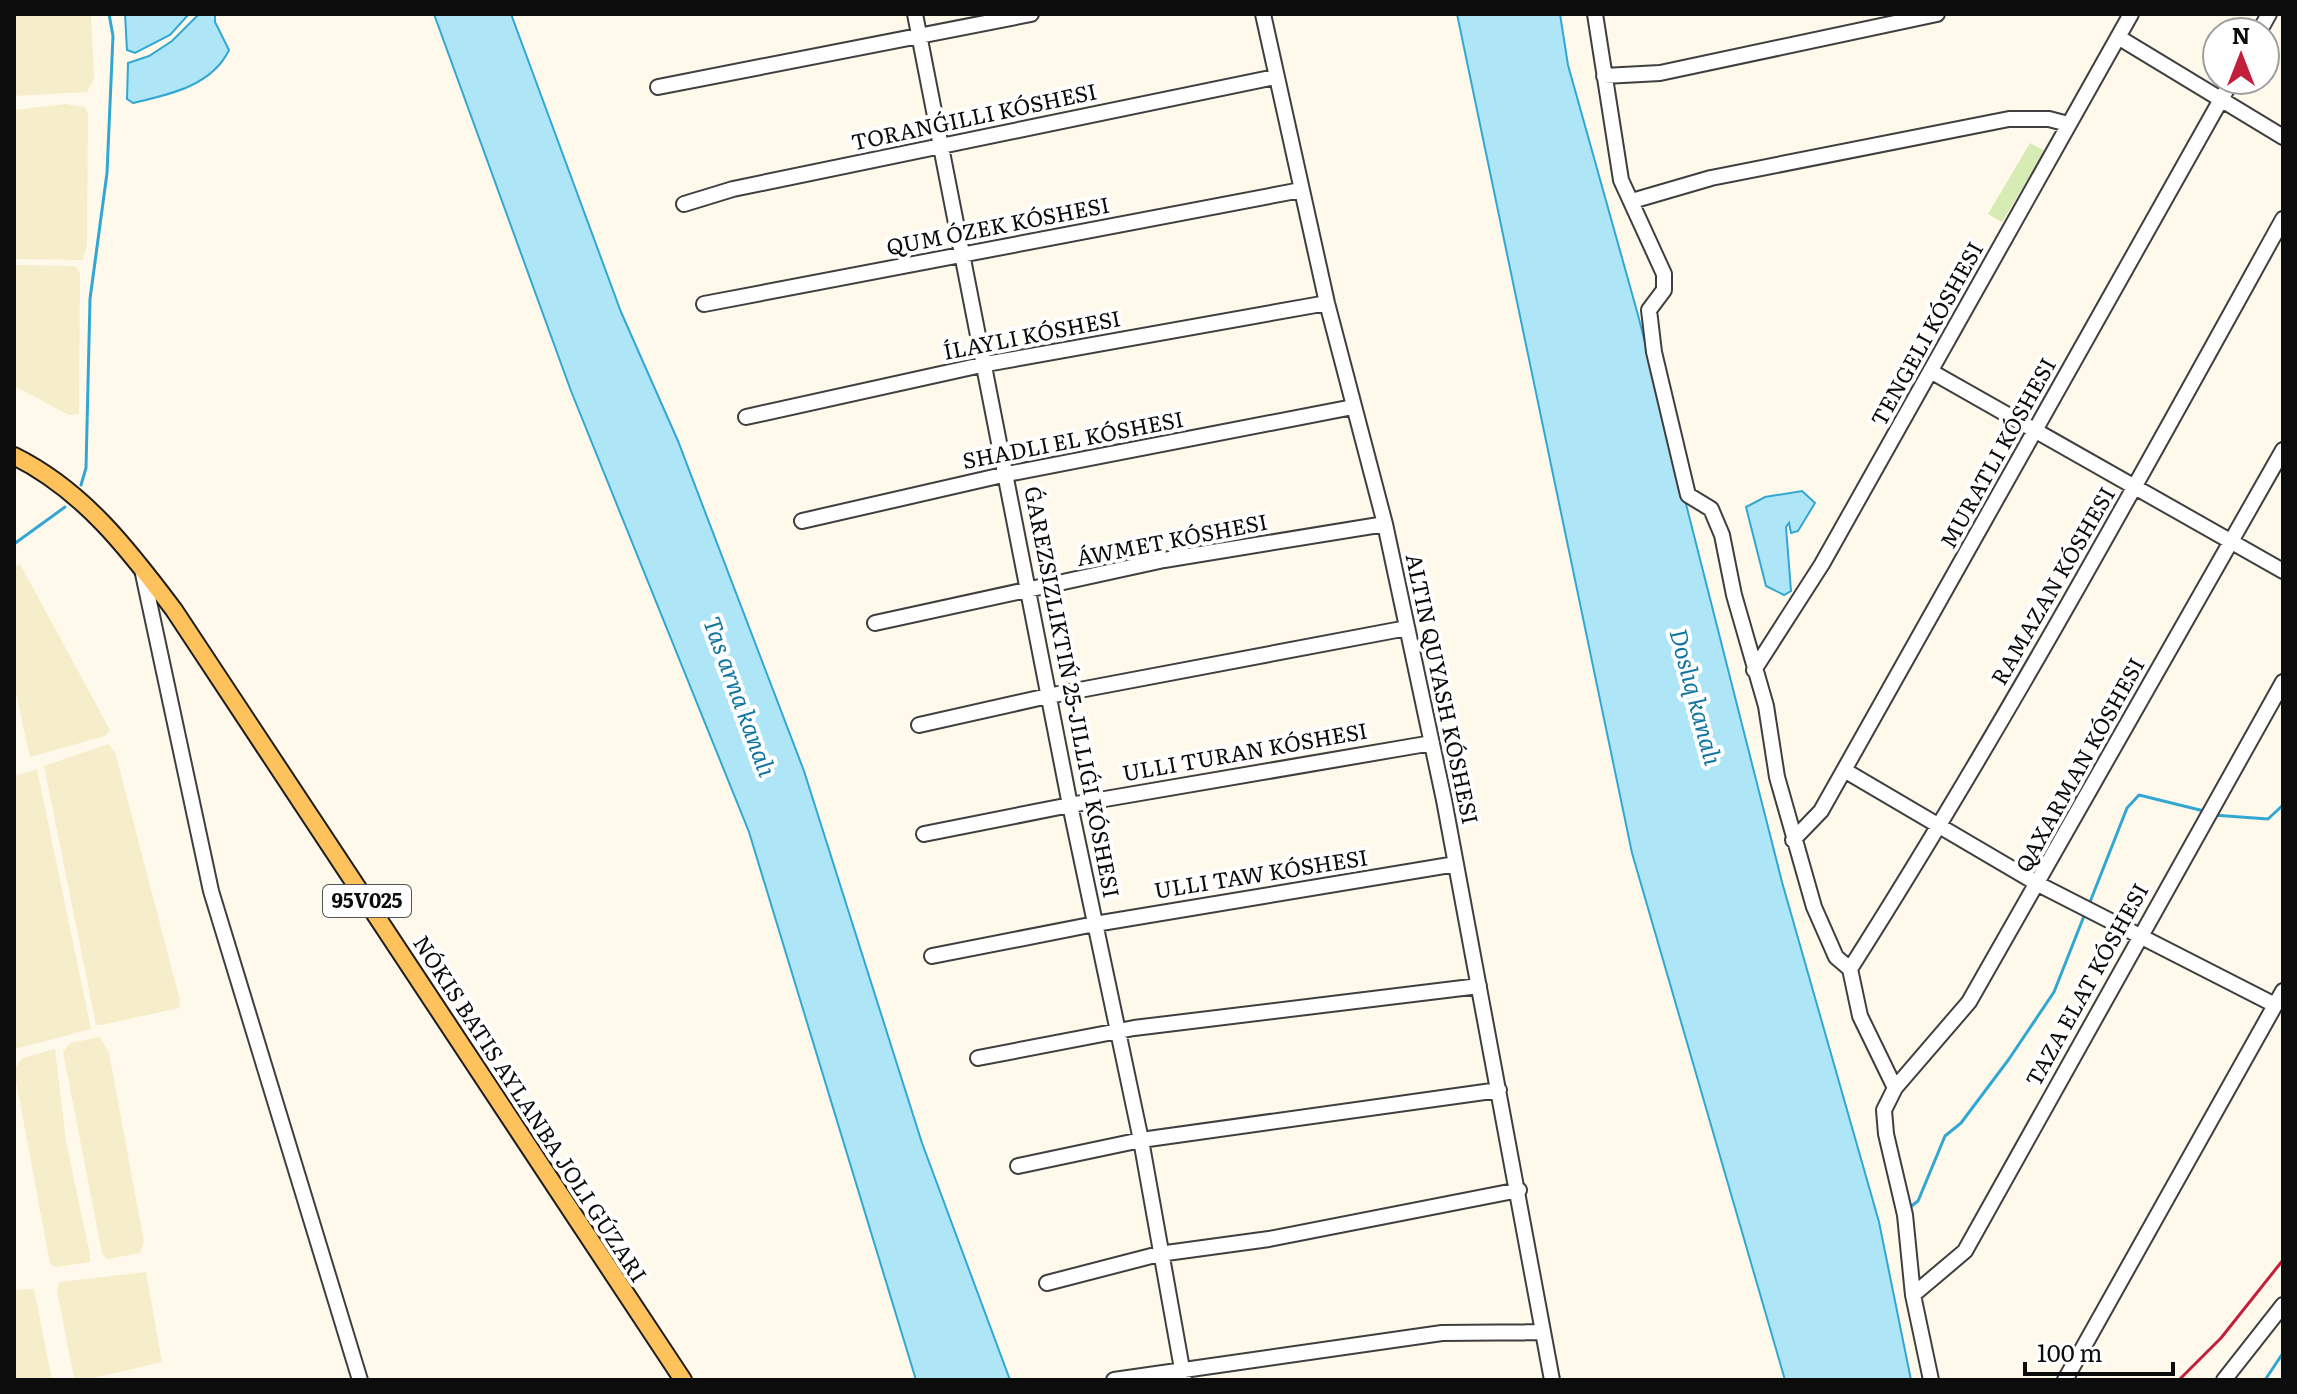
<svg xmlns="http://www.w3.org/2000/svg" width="2297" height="1394" viewBox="0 0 2297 1394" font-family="Literata,serif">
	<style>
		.farmland { fill: #f6edcb }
		.green { fill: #d7ebb4 }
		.water { fill: #aee6f8; stroke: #32a7d2; stroke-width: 2 }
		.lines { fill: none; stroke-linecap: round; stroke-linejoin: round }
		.stream { stroke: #32a7d2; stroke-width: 3 }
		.minor-casing { stroke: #3f3f3f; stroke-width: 18 }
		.major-casing { stroke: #1d1d1d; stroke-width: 20 }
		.minor { stroke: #fff; stroke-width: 14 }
		.major { stroke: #fec25d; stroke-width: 16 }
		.rail { stroke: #c11f3b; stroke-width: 3 }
		.labels { text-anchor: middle; stroke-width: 8; stroke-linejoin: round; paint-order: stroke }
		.shield { fill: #fff; stroke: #555; stroke-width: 2 }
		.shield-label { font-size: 20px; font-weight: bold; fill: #0c0c0c }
		.street-label { font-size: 22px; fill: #0c0c0c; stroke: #fff }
		.water-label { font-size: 24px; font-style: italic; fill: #1175a2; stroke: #fff }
	</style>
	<rect width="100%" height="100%" fill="#fff9ec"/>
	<path class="farmland" d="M 14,14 L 91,14 L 94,78 L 87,92 L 14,96 Z
		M 65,104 L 85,107 L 88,114 L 87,244 L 83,260 L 14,259 L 14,110 Z
		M 14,265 L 75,266 L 80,273 L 79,414 L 69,415 L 14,386 Z
		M 20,564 L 110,730 L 105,736 L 30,757 L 14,684 L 14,567 Z
		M 108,744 L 115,752 L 180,1000 L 179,1008 L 101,1025 L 96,1025 L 44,766 Z
		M 37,769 L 91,1029 L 15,1049 L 14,776 Z
		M 100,1037 L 109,1053 L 144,1242 L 140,1253 L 107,1259 L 102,1253 L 63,1052 L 70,1043 Z
		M 55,1049 L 66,1141 L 90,1255 L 90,1262 L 56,1267 L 50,1264 L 14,1070 L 22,1058 Z
		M 146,1272 L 162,1362 L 85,1380 L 74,1378 L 57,1291 L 59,1282 Z
		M 34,1289 L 52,1380 L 14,1380 L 14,1290 Z"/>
	<path class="green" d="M 2030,143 L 2045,151 L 2002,222 L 1988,214 Z"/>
	<path class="water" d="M 125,14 L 189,14 L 170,35 L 135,53 L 127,50 Z
		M 199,14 L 215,14 L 215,22 L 229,50 C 212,86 168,95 133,103 L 127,99 L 128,63 L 149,56 L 172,41 Z
		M 434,14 L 511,14 L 621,312 L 678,441 L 804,771 L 922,1143 L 1010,1380 L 916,1380 L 749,832 L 571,391 Z
		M 1457,14 L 1560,14 L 1568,65 L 1638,315 L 1782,882 L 1879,1222 L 1911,1380 L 1785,1380 L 1632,853 Z
		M 1802,491 L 1815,503 L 1798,531 L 1791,533 L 1789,523 L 1786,527 L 1791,591 L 1784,595 L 1766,586 L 1746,507 L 1765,497 Z"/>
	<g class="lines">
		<path class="stream" d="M 81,485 L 86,468 L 90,299 L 107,173 L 113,36 L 109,14
			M 14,544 L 65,507
			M 2213,815 L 2268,819 L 2283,805
			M 2090,902 L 2127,808 L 2139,795 L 2204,811
			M 1909,1208 L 1918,1201 L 1945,1136 L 1961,1123 L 2009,1059 L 2054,992 L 2084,916
			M 2265,1380 L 2283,1353"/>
		<defs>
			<path id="minor" d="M 915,14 L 1070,805 L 1141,1140 L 1184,1380
				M 1263,14 L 1327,303 L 1385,524 L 1444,800 L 1552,1380
				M 1595,14 L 1621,180 L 1664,274 L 1664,290 L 1649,310 L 1654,352 L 1688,495 L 1711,509 L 1722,535 L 1734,595 L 1766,706 L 1777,777 L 1814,907 L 1836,957 L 1850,969 L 1860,1016 L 1895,1088 L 1884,1110 L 1886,1134 L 1905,1215 L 1913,1295 L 1931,1380
				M 2259,32 L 2269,14
				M 2118,37 L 2283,137
				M 1604,76 L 1660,73 L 1937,14
				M 658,87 L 1031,14
				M 1632,201 L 1711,178 L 2009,119 L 2049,119 L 2068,124
				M 684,204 L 733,189 L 1275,77
				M 704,304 L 1301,190
				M 1932,372 L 2283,571
				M 746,417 L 986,364 L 1327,303
				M 802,521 L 1007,474 L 1353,407
				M 142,569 L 211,891 L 360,1380
				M 875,623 L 1164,560 L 1385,524
				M 1754,670 L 1822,564 L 2131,14
				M 919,725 L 1048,696 L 1407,628
				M 1844,770 L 2038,884 L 2275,1005
				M 924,834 L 1070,805 L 1432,743
				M 1793,840 L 1821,811 L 2232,80
				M 932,956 L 1095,924 L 1456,864
				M 1850,969 C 2005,725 2143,472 2283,219
				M 978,1058 L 1134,1028 L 1479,986
				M 1895,1088 L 1969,1002 L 2283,450
				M 1018,1166 L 1141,1140 L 1499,1090
				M 1047,1283 L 1159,1254 L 1269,1239 L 1519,1190
				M 1913,1295 L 1965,1251 L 2283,682
				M 1114,1380 L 1442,1333 L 1543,1332
				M 2065,1380 L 2283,991
				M 2224,1380 L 2283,1305"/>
			<path id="major" d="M 14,456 C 83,490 129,550 174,610 L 683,1380"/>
		</defs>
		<use href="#minor" class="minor-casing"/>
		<use href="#major" class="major-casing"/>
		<use href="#minor" class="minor"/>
		<use href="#major" class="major"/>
		<path class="rail" d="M 2179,1380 L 2221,1338 L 2283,1260"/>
	</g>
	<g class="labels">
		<rect class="shield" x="323" y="885" width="88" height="32" rx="6"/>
		<g class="shield-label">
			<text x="367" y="908">95V025</text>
		</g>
		<g class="street-label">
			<text transform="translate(974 117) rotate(-12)" y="8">TORANǴILLI KÓSHESI</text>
			<text transform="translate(998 226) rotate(-11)" y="8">QUM ÓZEK KÓSHESI</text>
			<text transform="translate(1927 334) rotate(-61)" y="8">TENGELI KÓSHESI</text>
			<text transform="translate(1032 335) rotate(-11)" y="8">ÍLAYLI KÓSHESI</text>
			<text transform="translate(1073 440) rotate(-11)" y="8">SHADLI EL KÓSHESI</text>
			<text transform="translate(1998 453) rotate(-61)" y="8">MURATLI KÓSHESI</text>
			<text transform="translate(1172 540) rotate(-11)" y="8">ÁWMET KÓSHESI</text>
			<text transform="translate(2053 586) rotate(-60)" y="8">RAMAZAN KÓSHESI</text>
			<text transform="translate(1442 689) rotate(78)" y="8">ALTIN QUYASH KÓSHESI</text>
			<text transform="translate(1072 692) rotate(79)" y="8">ǴAREZSIZLIKTIŃ 25-JILLIǴI KÓSHESI</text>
			<text transform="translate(1245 752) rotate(-10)" y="8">ULLI TURAN KÓSHESI</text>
			<text transform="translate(2080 765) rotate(-61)" y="8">QAXARMAN KÓSHESI</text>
			<text transform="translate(1261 874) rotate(-9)" y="8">ULLI TAW KÓSHESI</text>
			<text transform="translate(2087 985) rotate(-61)" y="8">TAZA ELAT KÓSHESI</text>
			<text transform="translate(530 1109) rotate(57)" y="8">NÓKIS BATIS AYLANBA JOLI GÚZARI</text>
		</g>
		<g class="water-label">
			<text transform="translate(739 697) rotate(70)" y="8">Tas arna kanalı</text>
			<text transform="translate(1695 697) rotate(75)" y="8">Doslıq kanalı</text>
		</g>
	</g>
	<rect width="2297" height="1394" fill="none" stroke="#0c0c0c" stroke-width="32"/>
	<g transform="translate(2241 56)"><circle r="38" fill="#ffffff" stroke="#9e9e9e" stroke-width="2"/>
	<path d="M0-6L14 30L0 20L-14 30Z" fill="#c11f3b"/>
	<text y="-12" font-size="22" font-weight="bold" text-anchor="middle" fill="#0c0c0c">N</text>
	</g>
	<path d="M2025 1362v12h148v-12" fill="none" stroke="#0c0c0c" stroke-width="4"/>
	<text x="2037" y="1362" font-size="24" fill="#0c0c0c" stroke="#ffffff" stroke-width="6" paint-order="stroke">100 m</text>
</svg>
